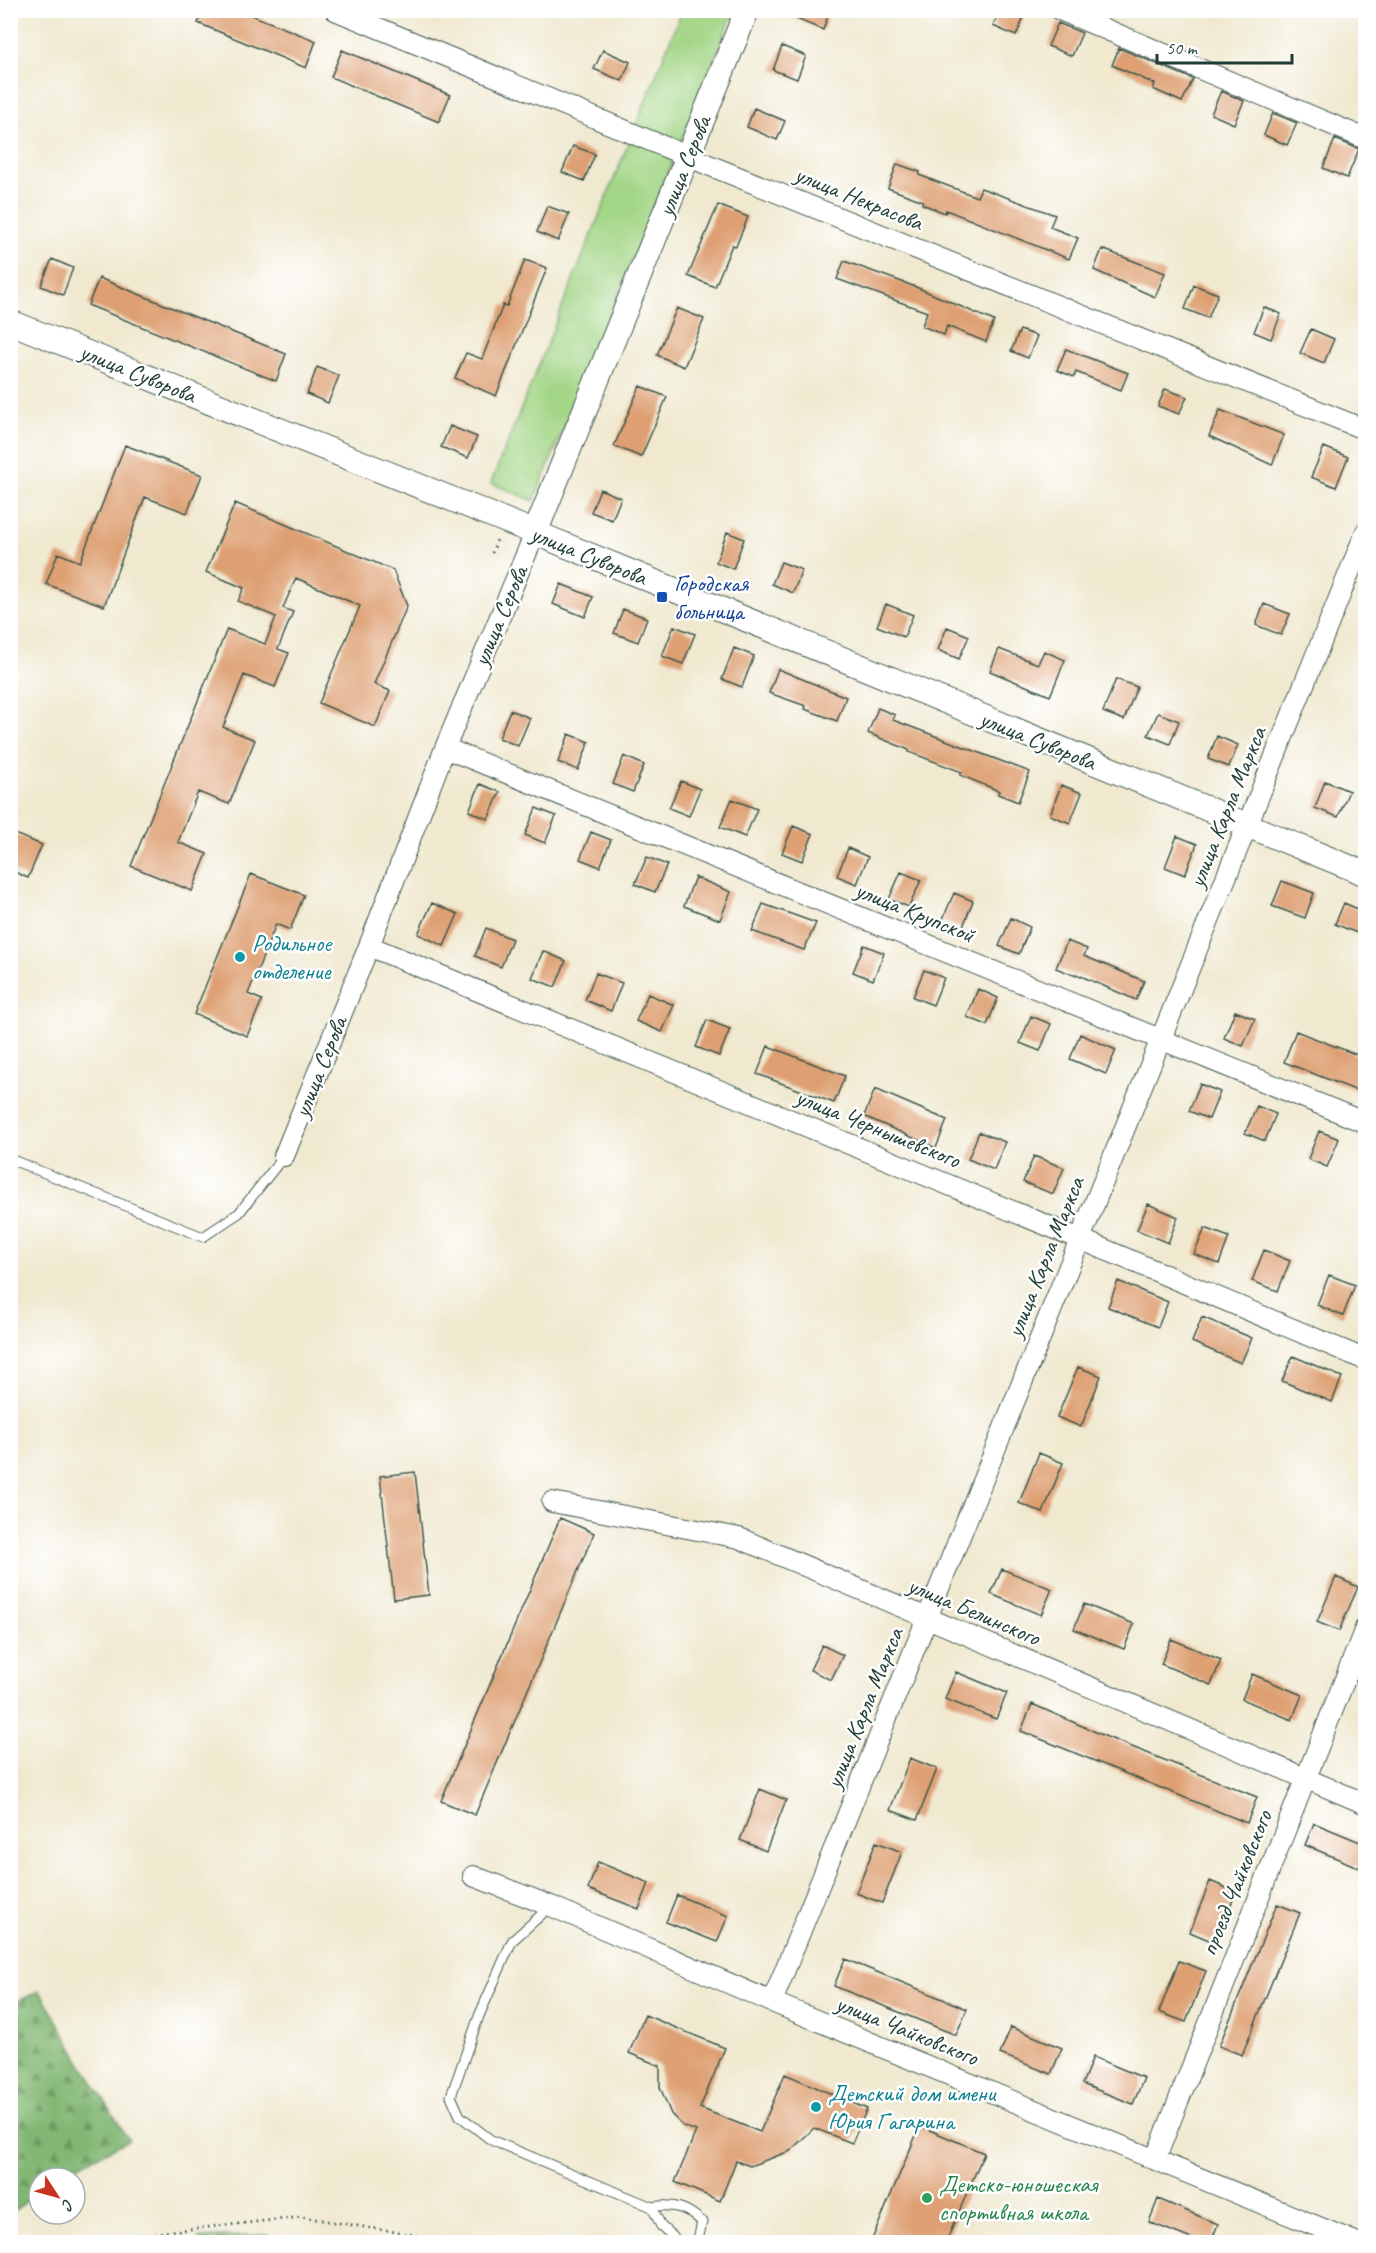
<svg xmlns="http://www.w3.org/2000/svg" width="1376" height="2253" viewBox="0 0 1376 2253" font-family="Caveat,sans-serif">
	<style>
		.forest { fill: url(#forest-firs); stroke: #507a54; stroke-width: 1.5 }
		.park { fill: #a3d686; stroke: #618a5d; stroke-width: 1.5 }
		.building { fill: #dea073 }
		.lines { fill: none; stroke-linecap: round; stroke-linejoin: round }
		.service-casing { stroke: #3e574b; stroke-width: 11 }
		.minor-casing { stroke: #3e574b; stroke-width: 22 }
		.tertiary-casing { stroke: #3e574b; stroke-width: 26 }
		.path { stroke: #3e574b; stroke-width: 3; stroke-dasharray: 1.5 4.5; stroke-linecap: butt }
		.service { stroke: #fff; stroke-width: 9 }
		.minor { stroke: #fff; stroke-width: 20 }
		.tertiary { stroke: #fff; stroke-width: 24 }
		.transit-dot { fill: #1a4fb4; stroke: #fff; stroke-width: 2 }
		.culture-dot { fill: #0f9aa8; stroke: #fff; stroke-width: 2 }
		.leisure-dot { fill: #2e9e5b; stroke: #fff; stroke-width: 2 }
		.labels { text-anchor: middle; stroke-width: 5; stroke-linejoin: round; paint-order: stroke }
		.street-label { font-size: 24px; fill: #1f3d34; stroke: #fff }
		.transit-label { font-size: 24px; fill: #164399; stroke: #fff; text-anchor: start }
		.culture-label { font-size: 24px; fill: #0d838f; stroke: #fff; text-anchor: start }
		.leisure-label { font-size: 24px; fill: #27864d; stroke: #fff; text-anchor: start }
	</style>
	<defs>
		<pattern id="forest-firs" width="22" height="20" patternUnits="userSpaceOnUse" patternTransform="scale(1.5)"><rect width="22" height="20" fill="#82b773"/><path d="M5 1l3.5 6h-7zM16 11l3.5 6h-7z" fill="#6a965f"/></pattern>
	</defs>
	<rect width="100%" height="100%" fill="#fff"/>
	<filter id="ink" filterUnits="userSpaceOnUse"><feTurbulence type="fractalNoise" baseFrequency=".0167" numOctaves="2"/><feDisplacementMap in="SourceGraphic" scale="12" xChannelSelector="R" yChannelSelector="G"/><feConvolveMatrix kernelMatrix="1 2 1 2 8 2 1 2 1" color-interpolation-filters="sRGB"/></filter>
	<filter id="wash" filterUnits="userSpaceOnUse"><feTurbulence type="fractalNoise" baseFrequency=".008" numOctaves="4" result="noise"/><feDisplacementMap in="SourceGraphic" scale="24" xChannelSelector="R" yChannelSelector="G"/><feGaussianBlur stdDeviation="1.35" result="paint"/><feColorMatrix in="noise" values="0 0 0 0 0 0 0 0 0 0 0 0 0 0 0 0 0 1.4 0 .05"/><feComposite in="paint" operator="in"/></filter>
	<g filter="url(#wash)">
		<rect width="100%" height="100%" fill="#f0e9d0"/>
		<path class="forest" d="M 40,1991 L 83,2066 L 129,2140 L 71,2169 L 59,2178 L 39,2178 L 39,2192 L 11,2213 L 11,2004 Z
			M 269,2235 L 270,2242 L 197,2242 L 199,2238 Z"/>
		<path class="park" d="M 682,11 L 734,11 L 534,501 L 491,483 Z"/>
		<g id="blocks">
			<path class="building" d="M 203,10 L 239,10 L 316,41 L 306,68 L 198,23 Z
				M 775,10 L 830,10 L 823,30 Z
				M 1000,10 L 1027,10 L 1016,36 L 993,26 Z
				M 1058,23 L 1082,33 L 1072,56 L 1048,46 Z
				M 782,46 L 806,56 L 797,79 L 773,70 Z
				M 1119,48 L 1193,79 L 1182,102 L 1153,89 L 1155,84 L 1112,65 Z
				M 342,50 L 450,95 L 439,122 L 331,77 Z
				M 603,50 L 630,62 L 622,81 L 594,69 Z
				M 1221,91 L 1244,101 L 1234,124 L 1211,114 Z
				M 754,108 L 785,121 L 777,140 L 747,127 Z
				M 1273,113 L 1297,123 L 1287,145 L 1264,135 Z
				M 1335,139 L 1359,149 L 1347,178 L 1323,168 Z
				M 573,146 L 595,154 L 584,181 L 562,172 Z
				M 897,164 L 920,172 L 919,175 L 977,197 L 981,188 L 1055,215 L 1050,227 L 1078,238 L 1069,259 L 946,210 L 945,213 L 922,204 L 923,201 L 888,188 Z
				M 718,205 L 748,217 L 736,246 L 732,245 L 715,287 L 688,276 Z
				M 547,206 L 569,214 L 558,241 L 537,232 Z
				M 1102,249 L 1165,273 L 1155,297 L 1094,270 Z
				M 52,259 L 73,268 L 63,295 L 41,286 Z
				M 525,260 L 547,268 L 496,396 L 455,378 L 466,353 L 482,359 L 503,305 L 507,306 Z
				M 844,261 L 916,287 L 994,321 L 986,342 L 947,326 L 944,335 L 922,326 L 927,312 L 837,279 Z
				M 99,278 L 286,354 L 276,381 L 88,305 Z
				M 1194,285 L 1218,294 L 1208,318 L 1185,309 Z
				M 1264,307 L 1281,314 L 1271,339 L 1254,332 Z
				M 677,308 L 704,319 L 684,367 L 657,355 Z
				M 1311,329 L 1334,339 L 1324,363 L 1300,353 Z
				M 1020,330 L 1037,336 L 1028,358 L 1011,351 Z
				M 1066,349 L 1128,373 L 1121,390 L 1076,372 L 1074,377 L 1057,370 Z
				M 317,367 L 339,376 L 328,403 L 307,394 Z
				M 640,386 L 667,397 L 641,457 L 614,446 Z
				M 1165,389 L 1187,397 L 1179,414 L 1158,406 Z
				M 1220,410 L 1284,435 L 1272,465 L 1209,436 Z
				M 450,426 L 477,437 L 468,458 L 441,447 Z
				M 125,445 L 202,475 L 187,513 L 145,497 L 104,606 L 46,584 L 58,553 L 80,562 Z
				M 1324,447 L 1348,457 L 1336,487 L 1311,477 Z
				M 600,489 L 621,498 L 612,520 L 591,512 Z
				M 235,503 L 393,570 L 407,606 L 374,684 L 390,691 L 375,727 L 319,703 L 360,606 L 296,578 L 283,608 L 293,612 L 278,649 L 289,653 L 275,687 L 244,675 L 223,727 L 255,740 L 229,804 L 198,792 L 178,842 L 207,854 L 192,891 L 131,866 L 227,629 L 265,644 L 276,617 L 238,601 L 244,588 L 206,572 Z
				M 727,532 L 744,539 L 733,569 L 716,562 Z
				M 781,562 L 802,570 L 793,593 L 772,584 Z
				M 561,584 L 593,597 L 585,617 L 553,604 Z
				M 886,604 L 913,615 L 904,637 L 877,626 Z
				M 1264,604 L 1290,614 L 1281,635 L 1256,625 Z
				M 623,609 L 647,618 L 638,642 L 614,633 Z
				M 674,626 L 695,634 L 683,664 L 662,656 Z
				M 947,627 L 969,636 L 959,659 L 938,650 Z
				M 734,648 L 754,656 L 742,687 L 722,679 Z
				M 999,649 L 1038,664 L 1044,651 L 1065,660 L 1050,696 L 990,671 Z
				M 778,669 L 846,697 L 837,721 L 805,709 L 806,706 L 769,693 Z
				M 1116,679 L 1137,687 L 1124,720 L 1103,712 Z
				M 878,708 L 895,715 L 893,720 L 1030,772 L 1018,802 L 998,794 L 999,791 L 960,775 L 962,772 L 909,752 L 909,750 L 868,733 Z
				M 510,710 L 530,718 L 518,746 L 499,738 Z
				M 1158,713 L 1179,721 L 1170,744 L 1148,735 Z
				M 569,734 L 589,742 L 578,770 L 558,762 Z
				M 1217,736 L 1238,745 L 1229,767 L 1208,759 Z
				M 624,756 L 644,765 L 633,792 L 613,784 Z
				M 681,781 L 700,789 L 689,816 L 669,808 Z
				M 1325,781 L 1349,791 L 1338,817 L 1315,808 Z
				M 480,784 L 500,792 L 488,819 L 469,811 Z
				M 1061,785 L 1082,793 L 1070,823 L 1050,815 Z
				M 732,799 L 757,809 L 745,837 L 720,827 Z
				M 536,808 L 556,816 L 545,843 L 525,835 Z
				M 793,826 L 813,834 L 802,861 L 782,853 Z
				M 10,832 L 42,845 L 28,878 L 10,870 Z
				M 591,832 L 611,840 L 600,867 L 580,859 Z
				M 1177,836 L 1197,844 L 1185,875 L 1165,867 Z
				M 848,848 L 868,857 L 857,884 L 837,876 Z
				M 647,857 L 667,865 L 655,892 L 635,884 Z
				M 901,872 L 921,880 L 909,907 L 889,899 Z
				M 251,874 L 304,895 L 290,930 L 276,924 L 248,994 L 262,1000 L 247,1036 L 194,1014 Z
				M 695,877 L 731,892 L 720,920 L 684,906 Z
				M 1282,881 L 1314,893 L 1305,918 L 1272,906 Z
				M 954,893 L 973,901 L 962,929 L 942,921 Z
				M 432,903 L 458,914 L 444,946 L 418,934 Z
				M 1344,903 L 1365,912 L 1357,933 L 1335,924 Z
				M 763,904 L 816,923 L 804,950 L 752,931 Z
				M 1011,918 L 1030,927 L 1019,954 L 999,946 Z
				M 486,928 L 512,939 L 501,967 L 475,956 Z
				M 1067,941 L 1087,949 L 1084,956 L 1144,981 L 1136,1000 L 1076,974 L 1076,976 L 1056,968 Z
				M 864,945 L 884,953 L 873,980 L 853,972 Z
				M 543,951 L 566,961 L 555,987 L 532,978 Z
				M 924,970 L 944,978 L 933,1005 L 913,997 Z
				M 596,973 L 622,983 L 611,1011 L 585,1000 Z
				M 978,989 L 998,998 L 987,1025 L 967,1017 Z
				M 648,994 L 674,1005 L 662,1032 L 636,1021 Z
				M 1235,1011 L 1255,1019 L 1243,1046 L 1224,1038 Z
				M 1031,1016 L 1051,1024 L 1040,1051 L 1020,1043 Z
				M 707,1020 L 730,1029 L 719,1056 L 696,1047 Z
				M 1296,1031 L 1365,1058 L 1365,1078 L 1360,1092 L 1284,1062 Z
				M 1080,1034 L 1116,1050 L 1106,1074 L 1070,1059 Z
				M 768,1046 L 845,1076 L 834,1103 L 757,1074 Z
				M 1200,1084 L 1220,1092 L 1209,1119 L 1189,1111 Z
				M 875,1089 L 947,1120 L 936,1148 L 864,1116 Z
				M 1257,1106 L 1276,1114 L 1265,1141 L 1245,1133 Z
				M 1319,1131 L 1339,1139 L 1327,1167 L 1308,1159 Z
				M 979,1132 L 1005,1142 L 994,1170 L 968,1159 Z
				M 1034,1156 L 1064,1168 L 1053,1194 L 1023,1182 Z
				M 1148,1204 L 1178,1217 L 1168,1243 L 1137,1230 Z
				M 1205,1228 L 1229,1237 L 1219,1264 L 1194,1254 Z
				M 1264,1250 L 1290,1261 L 1278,1291 L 1252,1281 Z
				M 1329,1275 L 1355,1285 L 1343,1316 L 1317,1305 Z
				M 1118,1281 L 1168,1302 L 1158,1327 L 1108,1307 Z
				M 1202,1317 L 1252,1338 L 1241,1363 L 1192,1342 Z
				M 1293,1356 L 1342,1377 L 1332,1402 L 1282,1381 Z
				M 1078,1367 L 1101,1376 L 1081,1427 L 1057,1417 Z
				M 1039,1453 L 1063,1463 L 1043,1513 L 1019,1503 Z
				M 415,1472 L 429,1595 L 394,1599 L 380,1476 Z
				M 560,1518 L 594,1533 L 475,1815 L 441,1801 Z
				M 1002,1569 L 1052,1589 L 1041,1615 L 991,1594 Z
				M 1336,1577 L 1358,1587 L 1339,1631 L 1317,1622 Z
				M 1084,1604 L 1134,1624 L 1124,1649 L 1074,1629 Z
				M 1171,1639 L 1221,1660 L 1211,1685 L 1161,1664 Z
				M 822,1645 L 843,1655 L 831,1680 L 810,1670 Z
				M 956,1672 L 1007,1693 L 996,1719 L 945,1699 Z
				M 1252,1674 L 1302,1695 L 1292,1720 L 1242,1699 Z
				M 1032,1704 L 1107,1737 L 1257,1797 L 1247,1823 L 1021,1731 Z
				M 910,1758 L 937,1769 L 917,1820 L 890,1810 Z
				M 760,1789 L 786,1800 L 766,1851 L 740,1840 Z
				M 1314,1823 L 1365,1844 L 1365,1870 L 1305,1845 Z
				M 876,1842 L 902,1852 L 882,1903 L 856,1893 Z
				M 598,1862 L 649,1883 L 639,1909 L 588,1889 Z
				M 1210,1881 L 1236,1892 L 1216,1943 L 1190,1932 Z
				M 677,1895 L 728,1916 L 717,1942 L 666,1922 Z
				M 1277,1904 L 1300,1913 L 1242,2055 L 1219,2046 Z
				M 845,1959 L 967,2009 L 956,2035 L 834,1986 Z
				M 1179,1961 L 1206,1971 L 1186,2022 L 1159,2012 Z
				M 645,2015 L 725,2048 L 700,2108 L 760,2132 L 785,2074 L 867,2109 L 852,2143 L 814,2128 L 790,2151 L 750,2166 L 736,2161 L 720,2201 L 675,2182 L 696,2131 L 683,2126 L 671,2114 L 660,2087 L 660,2066 L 629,2053 Z
				M 1011,2027 L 1062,2048 L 1051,2074 L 1000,2054 Z
				M 1093,2057 L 1144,2078 L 1133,2104 L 1082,2084 Z
				M 920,2126 L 984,2153 L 946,2242 L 871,2242 Z
				M 1158,2199 L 1218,2224 L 1211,2242 L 1199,2242 L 1149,2222 Z"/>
		</g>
	</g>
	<g filter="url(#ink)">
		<use href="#blocks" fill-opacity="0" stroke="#3e574b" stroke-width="1.5"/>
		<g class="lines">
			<defs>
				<path id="service" d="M 10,1159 L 203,1237 L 239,1213 L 284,1156
					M 551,1906 L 512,1941 L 479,2016 L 451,2096 L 460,2116 L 491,2140 L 652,2207 C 673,2203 688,2208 702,2222 L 698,2240 L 688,2242
					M 652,2207 L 661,2226 L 679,2242"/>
				<path id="minor" d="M 335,10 L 711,166 L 1366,430
					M 1060,10 L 1366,139
					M 445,748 L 1366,1123
					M 369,946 L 1080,1239 L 1366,1360
					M 284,1156 L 369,946 L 445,748 L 535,533
					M 552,1502 L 739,1538 L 1366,1804
					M 473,1876 L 551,1906 L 772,2002 L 1355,2242
					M 772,2002 L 1366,531
					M 1155,2160 L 1366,1626"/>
				<path id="tertiary" d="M 10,322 L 504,520 L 1366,874
					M 535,533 L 747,10"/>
			</defs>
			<use href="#service" class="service-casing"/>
			<use href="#minor" class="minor-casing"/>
			<use href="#tertiary" class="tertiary-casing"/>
			<path class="path" d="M 492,553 L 497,540
				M 101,2242 L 163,2232 L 302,2217 L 421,2236 L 442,2242"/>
			<use href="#service" class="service"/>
			<use href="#minor" class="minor"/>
			<use href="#tertiary" class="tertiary"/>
		</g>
	</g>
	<rect class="transit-dot" x="656" y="591" width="12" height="12" rx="3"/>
	<g class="culture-dot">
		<circle cx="240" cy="957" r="6"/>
		<circle cx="816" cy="2107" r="6"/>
	</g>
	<circle class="leisure-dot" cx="927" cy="2198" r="6"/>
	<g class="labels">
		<g class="street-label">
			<text transform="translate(684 166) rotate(-68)" y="8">улица Серова</text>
			<text transform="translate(859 198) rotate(22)" y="8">улица Некрасова</text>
			<text transform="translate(138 373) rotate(22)" y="8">улица Суворова</text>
			<text transform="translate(589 555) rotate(22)" y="8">улица Суворова</text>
			<text transform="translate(500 616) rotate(-67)" y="8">улица Серова</text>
			<text transform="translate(1038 740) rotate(22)" y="8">улица Суворова</text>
			<text transform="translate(1227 807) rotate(-68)" y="8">улица Карла Маркса</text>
			<text transform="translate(915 912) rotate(22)" y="8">улица Крупской</text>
			<text transform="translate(320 1067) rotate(-68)" y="8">улица Серова</text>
			<text transform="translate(878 1128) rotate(22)" y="8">улица Чернышевского</text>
			<text transform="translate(1045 1257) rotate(-68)" y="8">улица Карла Маркса</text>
			<text transform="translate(974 1611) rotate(23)" y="8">улица Белинского</text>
			<text transform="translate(864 1708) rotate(-68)" y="8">улица Карла Маркса</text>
			<text transform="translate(1236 1883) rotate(-68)" y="8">проезд Чайковского</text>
			<text transform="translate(907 2030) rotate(22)" y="8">улица Чайковского</text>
		</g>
		<g class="transit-label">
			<text x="674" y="591">Городская<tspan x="674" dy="28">больница</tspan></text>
		</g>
		<g class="culture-label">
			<text x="252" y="951">Родильное<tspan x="252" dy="28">отделение</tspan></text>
			<text x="828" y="2101">Детский дом имени<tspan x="828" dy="28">Юрия Гагарина</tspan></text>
		</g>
		<g class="leisure-label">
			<text x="939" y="2192">Детско-юношеская<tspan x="939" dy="28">спортивная школа</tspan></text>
		</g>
	</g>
	<rect width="1376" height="2253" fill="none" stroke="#fff" stroke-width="36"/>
	<g transform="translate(57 2196) rotate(126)"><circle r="28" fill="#ffffff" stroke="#a5b1ae" stroke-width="1.5"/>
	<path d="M0-4.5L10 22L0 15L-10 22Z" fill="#c8321e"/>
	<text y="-9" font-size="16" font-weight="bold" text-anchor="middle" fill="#1f3d34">С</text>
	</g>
	<path d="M1157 54v9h135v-9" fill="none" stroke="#1f3d34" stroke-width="3"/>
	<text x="1166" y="54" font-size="18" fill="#1f3d34" stroke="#ffffff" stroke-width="4.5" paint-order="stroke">50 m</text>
</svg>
